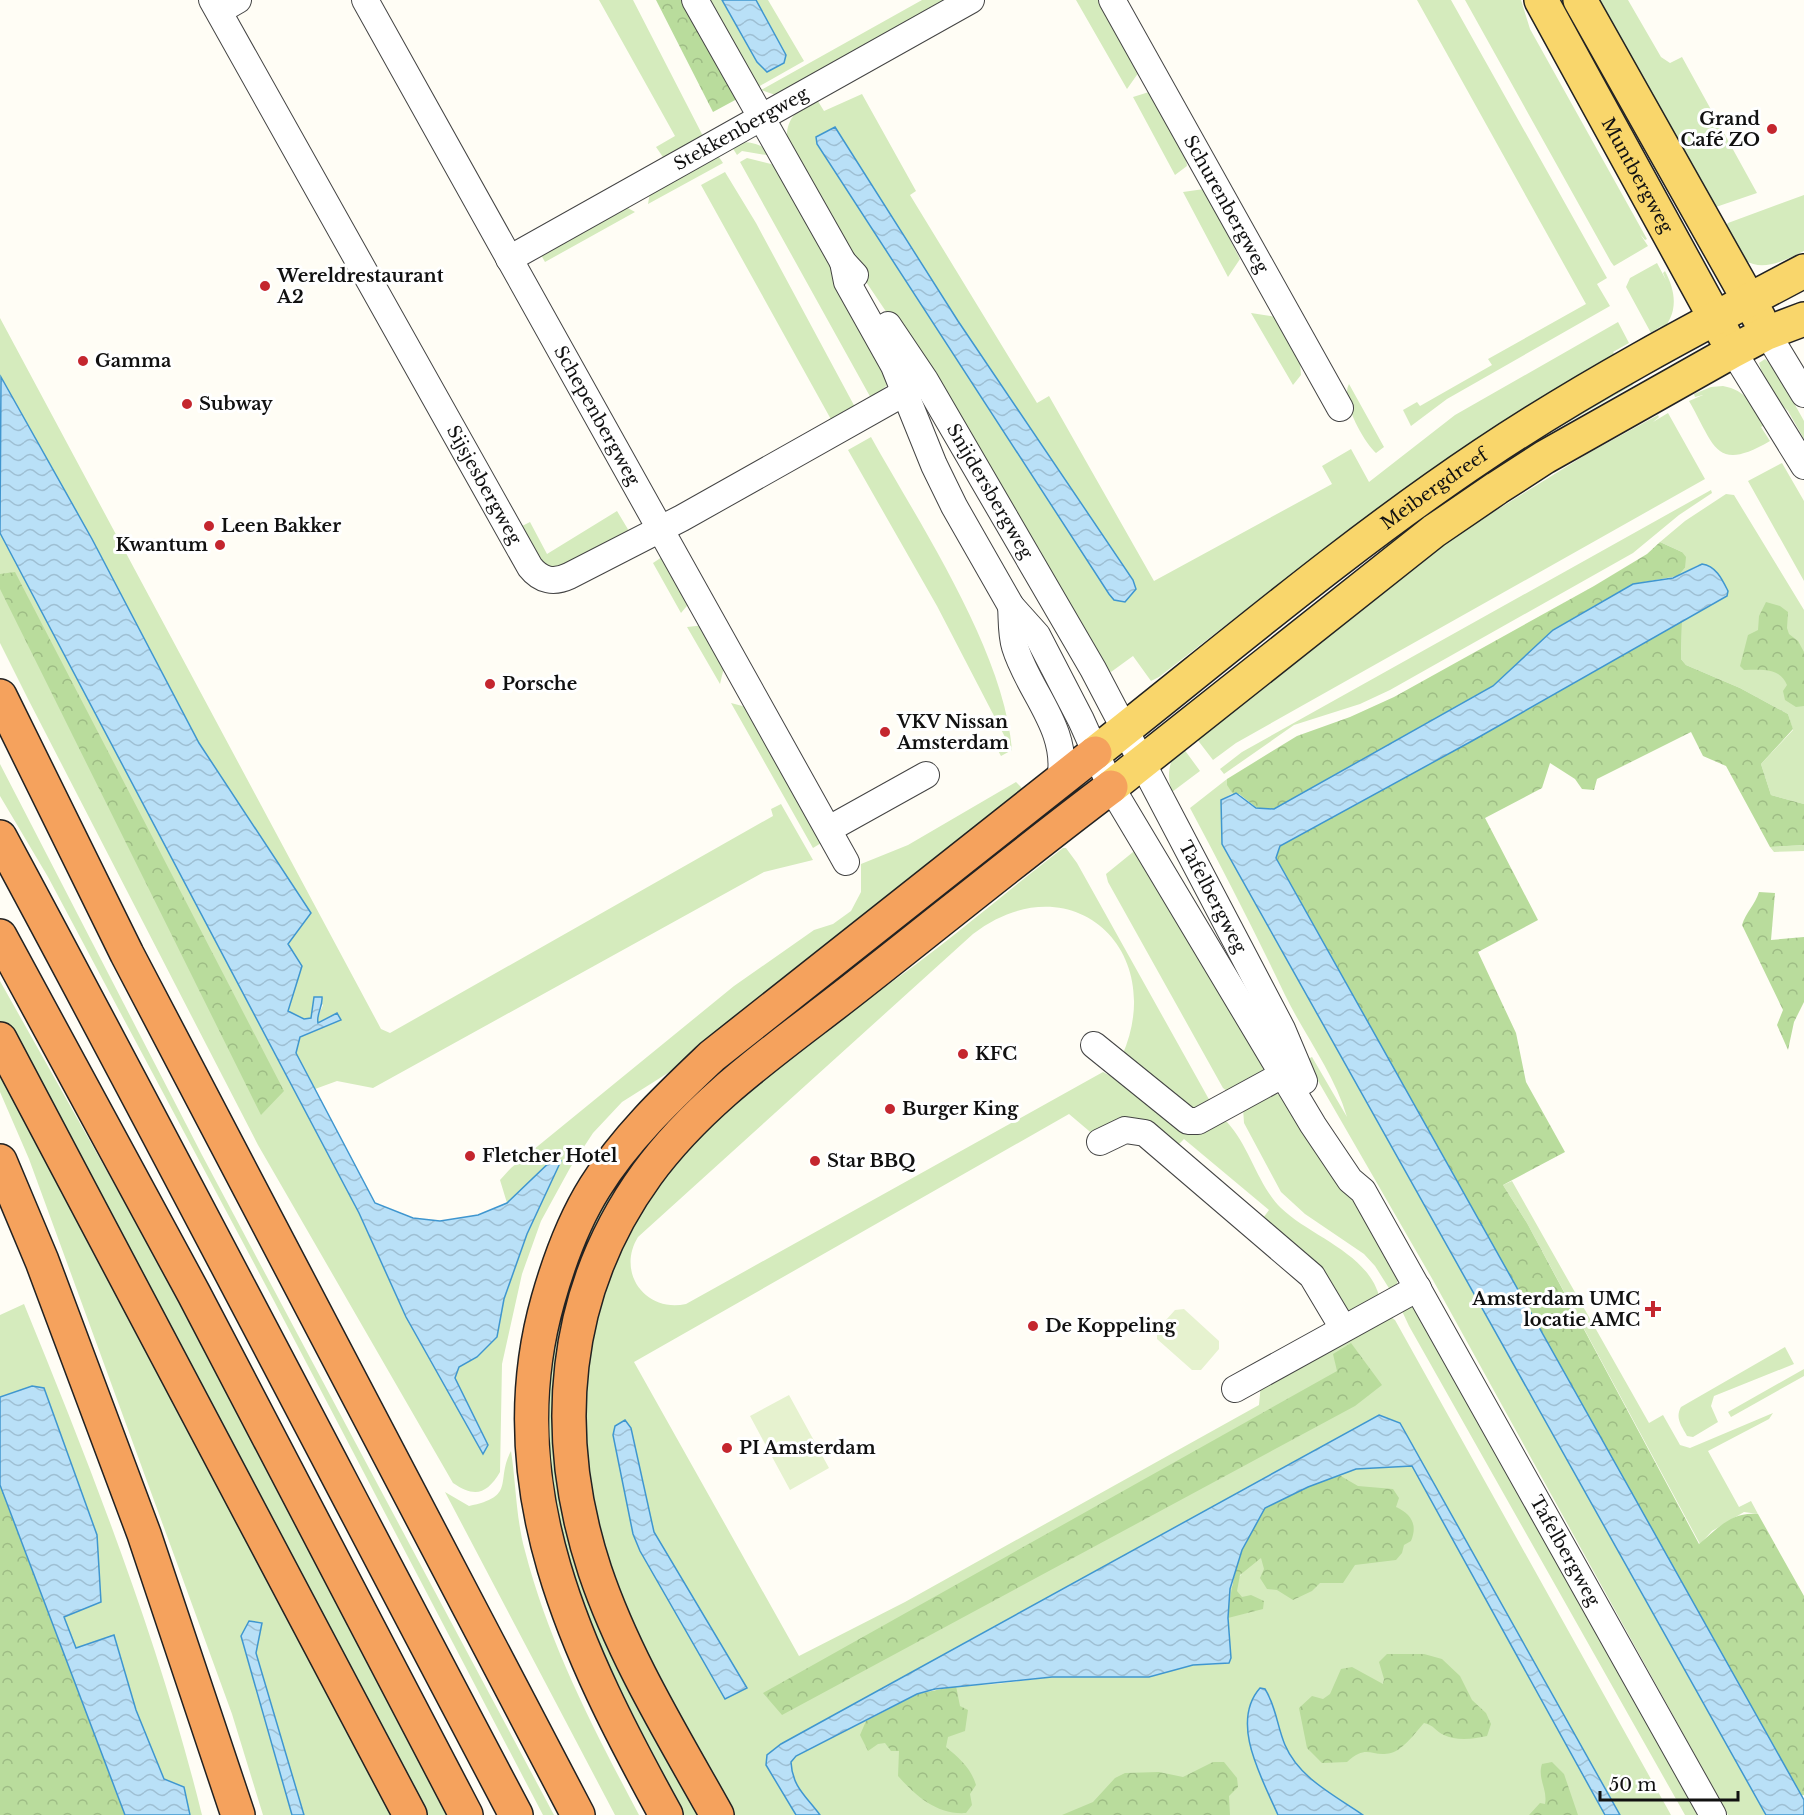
<svg xmlns="http://www.w3.org/2000/svg" width="1804" height="1815" viewBox="0 0 1804 1815" font-family="'Libre Baskerville',serif">
	<style>
		.grass { fill: #d5ebbd; fill-rule: evenodd }
		.forest { fill: url(#forest-crowns) }
		.pitch { fill: #e6f2cf }
		.water { fill: url(#water-waves); stroke: #3f96cf; stroke-width: 1.5 }
		.lines { fill: none; stroke-linecap: round; stroke-linejoin: round }
		.minor-casing { stroke: #444; stroke-width: 28 }
		.major-casing { stroke: #222; stroke-width: 36 }
		.highway-casing { stroke: #222; stroke-width: 36 }
		.minor { stroke: #fff; stroke-width: 26 }
		.major { stroke: #f9d66b; stroke-width: 33 }
		.highway { stroke: #f5a25d; stroke-width: 33 }
		.poi-dot { fill: #c4262e; stroke: #fff; stroke-width: 2 }
		.labels { text-anchor: middle; stroke-width: 6; stroke-linejoin: round; paint-order: stroke }
		.poi-label { font-size: 18px; font-weight: bold; fill: #111; stroke: #fff; text-anchor: start }
		.street-label { font-size: 18px; fill: #111; stroke: #fff }
	</style>
	<defs>
		<pattern id="forest-crowns" width="20" height="18" patternUnits="userSpaceOnUse" patternTransform="scale(1.5)"><rect width="20" height="18" fill="#b9dc9c"/><path d="M2 6a3 3 0 1 1 6 0M12 15a3 3 0 1 1 6 0" fill="none" stroke="#9ebc85"/></pattern>
		<pattern id="water-waves" width="16" height="10" patternUnits="userSpaceOnUse" patternTransform="scale(1.5)"><rect width="16" height="10" fill="#b9e0f7"/><path d="M0 5q4-4 8 0t8 0" fill="none" stroke="#9ebfd3"/></pattern>
	</defs>
	<rect width="100%" height="100%" fill="#fffdf5"/>
	<path class="grass" d="M 599,0 L 633,0 L 704,138 L 665,160 L 656,147 L 675,136 Z
		M 705,0 L 723,0 L 786,55 L 756,0 L 768,0 L 804,61 L 758,87 Z
		M 922,0 L 949,0 L 778,96 L 761,90 Z
		M 1076,0 L 1099,0 L 1139,72 L 1127,89 Z
		M 1417,0 L 1451,0 L 1607,278 L 1597,284 L 1610,306 L 1447,399 L 1411,426 L 1403,410 L 1417,402 L 1420,406 L 1492,365 L 1488,359 L 1586,304 Z
		M 1465,0 L 1521,0 L 1530,29 L 1647,239 L 1645,240 L 1640,234 L 1648,246 L 1614,266 L 1611,262 Z
		M 1592,0 L 1628,0 L 1661,57 L 1670,63 L 1682,57 L 1757,193 L 1713,208 Z
		M 1149,92 L 1186,157 L 1187,166 L 1175,175 L 1133,97 Z
		M 862,94 L 916,191 L 910,195 L 1037,403 L 1049,396 L 1154,581 L 1332,484 L 1322,466 L 1351,449 L 1369,482 L 1455,415 L 1618,322 L 1629,343 L 1613,352 L 1618,360 L 1352,527 L 1159,677 L 1151,681 L 1133,656 L 1111,672 L 1095,658 L 887,313 L 856,267 L 787,142 C 785,119 797,109 816,98 L 824,111 ZM 817,144 L 958,321 L 1133,580 L 1109,594 Z
		M 739,142 C 753,142 763,144 772,156 L 742,151 L 737,155 L 732,147 Z
		M 717,154 L 723,163 L 648,204 L 650,192 Z
		M 747,158 L 779,166 L 894,378 L 872,400 L 740,162 Z
		M 725,172 L 756,223 L 856,409 L 833,423 L 701,185 Z
		M 1204,189 L 1240,259 L 1228,277 L 1183,192 Z
		M 1804,195 L 1804,251 C 1787,259 1763,273 1745,260 C 1737,254 1731,236 1726,226 L 1728,223 Z
		M 626,207 L 635,212 L 545,262 L 541,255 Z
		M 1657,263 L 1666,280 L 1663,273 L 1665,271 C 1677,294 1678,314 1660,333 L 1658,329 L 1664,324 L 1651,333 L 1626,287 L 1630,278 Z
		M 1251,313 L 1276,317 L 1300,361 L 1301,375 L 1293,385 Z
		M 0,318 L 381,1029 L 390,1033 L 773,816 L 771,809 L 781,804 L 813,860 L 764,872 L 373,1088 L 337,1081 L 315,1089 L 296,1053 L 299,1037 L 318,1024 L 317,1019 L 323,1005 L 314,997 L 311,1018 L 304,1019 L 288,1011 L 301,966 L 288,944 L 310,913 L 199,743 L 92,539 L 0,378 Z
		M 1765,359 L 1774,367 L 1804,421 L 1804,439 L 1788,411 L 1768,392 L 1759,363 Z
		M 1628,376 L 1633,385 L 1550,433 L 1441,505 L 1401,545 L 1180,720 L 1175,714 L 1375,556 L 1426,507 Z
		M 1349,384 L 1384,447 L 1376,453 C 1364,442 1340,400 1349,384 Z
		M 1723,386 C 1746,390 1754,406 1765,425 L 1761,427 L 1770,441 C 1715,473 1715,446 1689,401 L 1703,395 L 1695,397 L 1694,394 L 1711,387 Z
		M 1668,413 L 1705,479 L 1236,743 L 1213,760 L 1193,734 L 1416,560 L 1587,454 L 1658,415 L 1659,417 L 1653,422 Z
		M 871,437 C 920,525 1004,650 1012,750 L 1001,756 L 995,745 L 1006,739 L 937,606 L 848,450 Z
		M 1782,463 L 1804,501 L 1804,581 L 1748,481 Z
		M 1711,490 L 1712,493 L 1679,515 L 1633,553 L 1390,690 L 1360,704 L 1294,725 L 1224,774 L 1220,769 L 1242,752 Z
		M 1726,494 L 1734,495 L 1804,610 L 1804,804 L 1771,795 L 1761,764 L 1793,730 L 1788,714 L 1740,688 L 1686,665 L 1681,659 L 1682,621 L 1727,596 L 1698,565 L 1678,576 L 1685,568 L 1682,552 L 1660,542 L 1685,521 Z
		M 617,511 L 629,531 L 567,565 L 553,568 L 539,563 L 520,527 L 530,522 L 547,554 Z
		M 0,533 L 359,1213 L 406,1317 L 483,1453 L 488,1445 L 455,1378 L 459,1367 L 477,1357 L 497,1337 L 504,1299 L 527,1234 L 561,1160 L 559,1158 L 507,1203 L 500,1180 L 511,1168 L 734,986 L 814,930 L 833,924 L 851,911 L 861,892 L 861,864 L 908,845 L 1016,782 L 1026,792 L 690,1059 L 622,1102 L 593,1133 L 570,1168 L 541,1221 L 522,1274 L 502,1364 L 500,1472 C 487,1494 475,1498 453,1483 L 258,1145 L 28,699 L 0,643 Z
		M 665,555 L 691,601 L 681,613 L 653,563 Z
		M 705,625 L 725,663 L 720,684 L 687,627 Z
		M 731,703 L 750,708 L 826,840 L 813,848 Z
		M 1181,745 L 1200,771 L 1172,792 C 1166,774 1169,760 1181,745 Z
		M 0,764 L 202,1155 L 554,1815 L 543,1815 L 273,1299 L 48,877 L 0,796 Z
		M 1227,779 L 1233,793 L 1221,800 L 1222,844 L 1766,1815 L 1728,1815 L 1434,1282 L 1306,1060 L 1312,1057 L 1347,1117 C 1334,1073 1305,1036 1285,995 C 1255,932 1223,870 1190,808 Z
		M 1804,845 L 1804,851 L 1774,852 L 1770,847 Z
		M 1063,848 L 1066,848 L 1077,863 L 1211,1103 L 1189,1109 L 1122,1056 C 1169,949 1070,860 973,934 L 638,1237 C 616,1273 646,1313 686,1304 L 1103,1072 L 1122,1082 L 1180,1128 L 1197,1131 L 1207,1129 L 1222,1121 L 1227,1122 C 1250,1147 1257,1184 1281,1208 C 1311,1237 1371,1254 1380,1300 L 1356,1311 L 1344,1311 L 1321,1273 L 1260,1222 L 1269,1210 L 1184,1139 L 1175,1148 C 1142,1119 1136,1115 1095,1136 L 1069,1114 L 634,1362 L 799,1656 L 905,1602 L 1259,1405 L 1261,1383 L 1388,1315 L 1395,1320 L 1671,1815 L 1620,1815 L 1400,1423 L 1379,1415 L 781,1744 L 767,1755 L 766,1765 L 796,1815 L 734,1815 C 690,1738 643,1661 613,1577 C 558,1421 578,1251 697,1130 C 756,1071 828,1027 896,979 C 953,938 1007,891 1063,848 ZM 625,1420 L 631,1428 L 653,1532 L 746,1688 L 726,1699 L 640,1551 L 633,1534 L 613,1435 L 615,1426 Z
		M 1138,848 L 1266,1064 L 1260,1076 L 1227,1091 L 1223,1088 L 1108,882 L 1106,874 Z
		M 0,981 L 158,1262 L 450,1815 L 263,1815 L 232,1714 L 174,1555 L 29,1159 L 0,1092 Z
		M 1276,1094 L 1286,1096 L 1343,1181 L 1398,1277 L 1396,1290 L 1392,1293 L 1375,1266 L 1364,1254 L 1305,1214 L 1281,1192 L 1244,1123 L 1243,1108 Z
		M 685,1103 L 640,1166 L 555,1426 L 702,1815 L 681,1815 L 640,1740 L 571,1577 L 553,1509 L 541,1406 L 568,1273 L 622,1168 Z
		M 1512,1181 L 1649,1423 L 1663,1415 L 1680,1445 L 1690,1448 L 1773,1413 L 1769,1419 L 1708,1451 L 1739,1507 L 1751,1501 L 1758,1514 L 1744,1512 L 1712,1531 L 1700,1544 L 1527,1223 L 1503,1185 Z
		M 24,1304 C 92,1470 159,1641 202,1815 L 190,1815 L 184,1787 L 164,1779 L 136,1710 L 114,1635 L 76,1648 L 64,1617 L 100,1601 L 97,1536 L 44,1388 L 32,1386 L 0,1397 L 0,1315 Z
		M 1410,1304 L 1417,1312 L 1702,1815 L 1685,1815 L 1409,1326 L 1402,1311 Z
		M 1785,1347 L 1794,1364 L 1714,1396 L 1711,1406 L 1718,1422 L 1693,1437 L 1687,1436 C 1681,1425 1675,1418 1681,1407 Z
		M 1804,1369 L 1804,1376 L 1731,1417 L 1728,1412 Z
		M 511,1451 C 516,1483 516,1519 525,1551 C 549,1644 594,1730 639,1815 L 615,1815 L 445,1492 L 469,1506 C 517,1496 495,1481 511,1451 Z
		M 1412,1466 L 1605,1815 L 820,1815 C 807,1797 792,1787 791,1762 L 796,1756 L 877,1715 L 956,1686 L 996,1684 L 1052,1677 L 1149,1677 L 1193,1665 L 1225,1664 L 1231,1658 L 1228,1618 L 1230,1589 L 1308,1487 L 1356,1469 Z"/>
	<path class="forest" d="M 656,0 L 681,0 L 737,99 L 713,112 Z
		M 1660,542 L 1682,552 L 1686,557 L 1685,568 L 1678,576 L 1633,584 L 1553,630 L 1493,686 L 1274,809 L 1257,808 L 1239,794 L 1233,794 L 1227,785 L 1227,779 L 1297,736 L 1350,717 L 1394,697 L 1594,586 L 1647,554 Z
		M 15,572 L 284,1091 L 261,1115 L 0,589 L 0,574 Z
		M 1766,602 L 1780,606 L 1788,612 L 1787,628 L 1789,634 L 1798,641 L 1804,652 L 1804,706 L 1796,707 L 1785,700 L 1783,691 L 1787,685 C 1780,667 1761,670 1744,670 L 1740,666 L 1748,635 L 1758,630 L 1759,616 Z
		M 1682,621 L 1681,659 L 1686,665 L 1740,688 L 1788,714 L 1793,729 L 1761,764 L 1771,795 L 1804,804 L 1804,845 L 1770,847 L 1726,766 L 1703,756 L 1691,732 L 1597,779 L 1594,790 L 1582,789 L 1575,779 L 1550,763 L 1542,788 L 1485,818 L 1538,920 L 1478,952 L 1516,1033 L 1526,1082 L 1565,1152 L 1503,1185 L 1527,1223 L 1699,1544 C 1718,1528 1732,1511 1758,1514 L 1804,1596 L 1804,1795 L 1800,1796 L 1276,858 L 1280,846 Z
		M 1759,892 L 1775,893 L 1771,940 L 1804,937 L 1804,1002 L 1794,1022 L 1788,1050 L 1777,1025 L 1783,1010 L 1742,925 C 1746,912 1755,905 1759,892 Z
		M 1351,1343 L 1382,1385 L 1355,1406 L 782,1715 L 763,1693 L 1337,1371 L 1333,1354 Z
		M 1339,1475 L 1358,1486 L 1393,1489 L 1399,1498 L 1396,1507 C 1411,1514 1418,1524 1411,1541 L 1404,1545 L 1402,1553 L 1396,1560 L 1355,1565 L 1343,1583 L 1320,1583 L 1312,1591 L 1293,1600 L 1277,1590 L 1267,1589 L 1260,1578 L 1264,1569 L 1261,1558 L 1240,1575 L 1237,1591 L 1242,1597 L 1251,1595 L 1264,1601 L 1263,1609 L 1228,1618 C 1230,1589 1242,1524 1267,1506 C 1288,1492 1316,1484 1339,1475 Z
		M 0,1485 L 121,1802 L 125,1815 L 0,1815 Z
		M 1387,1654 L 1424,1654 L 1442,1659 L 1460,1676 L 1472,1700 L 1486,1713 L 1491,1724 L 1487,1736 C 1475,1739 1455,1741 1444,1735 C 1435,1731 1434,1725 1424,1723 C 1416,1732 1403,1750 1391,1753 C 1371,1758 1368,1743 1347,1762 L 1322,1763 L 1307,1748 L 1299,1708 L 1312,1696 L 1323,1699 L 1330,1694 L 1341,1669 L 1352,1667 L 1383,1684 L 1384,1679 L 1379,1662 Z
		M 956,1686 L 960,1706 L 968,1710 L 965,1731 L 948,1737 L 946,1747 C 959,1758 971,1768 976,1785 L 970,1794 L 972,1805 L 966,1813 C 937,1815 916,1796 898,1776 L 899,1751 L 891,1751 L 885,1743 L 878,1744 L 868,1751 L 860,1735 L 866,1721 L 917,1694 Z
		M 1213,1762 L 1224,1762 L 1237,1778 L 1238,1787 L 1229,1796 L 1230,1815 L 1062,1815 L 1093,1802 L 1115,1778 L 1125,1773 L 1159,1772 L 1183,1777 Z
		M 1552,1762 L 1564,1774 L 1578,1815 L 1529,1815 L 1540,1803 L 1545,1804 C 1548,1790 1537,1778 1542,1764 Z"/>
	<path class="pitch" d="M 1184,1309 L 1219,1341 L 1219,1349 L 1201,1370 L 1192,1370 L 1157,1339 L 1157,1330 L 1175,1310 Z
		M 789,1395 L 829,1468 L 790,1490 L 750,1416 Z"/>
	<path class="water" d="M 722,0 L 756,0 L 786,55 L 784,63 L 767,72 L 757,62 Z
		M 835,127 L 958,321 L 1133,580 L 1136,589 L 1125,602 L 1114,600 L 1109,594 L 817,144 L 816,137 Z
		M 1,377 L 92,539 L 199,743 L 311,913 L 288,944 L 302,966 L 288,1011 L 304,1019 L 311,1018 L 314,997 L 322,997 C 323,1007 316,1014 318,1023 L 337,1013 L 341,1020 L 300,1037 L 296,1053 L 375,1203 L 413,1218 L 440,1221 L 478,1215 L 507,1203 L 554,1158 L 561,1161 L 527,1234 L 504,1299 L 497,1337 L 477,1357 L 459,1367 L 455,1378 L 488,1445 L 483,1454 L 406,1317 L 359,1213 L 0,533 Z
		M 1702,564 C 1716,566 1722,579 1728,591 L 1727,596 L 1472,741 L 1280,846 L 1276,858 L 1804,1800 L 1804,1815 L 1766,1815 L 1222,844 L 1221,800 L 1236,793 L 1256,808 L 1274,809 L 1493,686 L 1553,630 L 1633,584 L 1673,578 Z
		M 32,1386 L 44,1388 L 97,1535 L 101,1602 L 64,1617 L 76,1648 L 114,1635 L 136,1710 L 164,1779 L 184,1787 L 190,1815 L 125,1815 L 0,1485 L 0,1397 Z
		M 1379,1415 L 1400,1423 L 1620,1815 L 1605,1815 L 1412,1466 L 1356,1469 L 1308,1487 L 1265,1508 L 1242,1550 L 1230,1589 L 1228,1618 L 1231,1658 L 1229,1663 L 1193,1665 L 1149,1677 L 1052,1677 L 935,1689 L 917,1694 L 796,1756 L 791,1762 C 792,1787 807,1797 820,1815 L 796,1815 L 766,1765 L 767,1755 L 781,1744 Z
		M 625,1420 L 631,1428 L 654,1532 L 747,1688 L 725,1699 L 640,1551 L 633,1534 L 613,1435 L 615,1426 Z
		M 249,1621 L 262,1623 L 256,1653 L 304,1815 L 292,1815 L 241,1636 Z
		M 1260,1688 L 1265,1689 C 1276,1706 1277,1726 1285,1745 C 1299,1778 1334,1795 1363,1815 L 1278,1815 C 1263,1780 1229,1723 1260,1688 Z"/>
	<g class="lines">
		<defs>
			<g id="minor">
				<path id="s1" d="M 212,0 L 530,567 C 541,581 554,583 569,576 L 682,518 L 920,384"/>
				<path id="s2" d="M 365,0 L 846,862"/>
				<path d="M 695,0 L 843,262 L 855,275"/>
				<path id="s3" d="M 1112,0 L 1340,408"/>
				<path d="M 219,11 L 238,0"/>
				<path id="s4" d="M 509,259 L 971,0"/>
				<path id="s5" d="M 843,262 L 847,282 L 894,366 L 934,465 L 954,506 L 1011,606 L 1037,635 L 1081,720 L 1111,787 L 1313,1125 L 1350,1180 L 1363,1191 L 1713,1815"/>
				<path id="s6" d="M 888,325 L 925,380 L 1093,669 L 1282,1029 L 1304,1081"/>
				<path d="M 1767,333 L 1804,394"/>
				<path d="M 1733,351 L 1804,466"/>
				<path d="M 1011,606 C 1012,619 1011,634 1015,647 C 1029,693 1070,729 1060,781"/>
				<path d="M 829,829 L 926,775"/>
				<path d="M 1094,1045 L 1188,1121 L 1198,1121 L 1297,1067"/>
				<path d="M 1100,1142 L 1125,1130 L 1145,1133 L 1312,1276 L 1343,1328"/>
				<path d="M 1235,1389 L 1418,1288"/>
			</g>
			<g id="major">
				<path id="s7" d="M 1541,0 L 1725,336"/>
				<path d="M 1580,0 L 1759,318"/>
				<path id="s8" d="M 1095,753 C 1223,652 1347,546 1483,455 C 1586,386 1694,329 1804,271"/>
				<path d="M 1111,787 L 1434,531 L 1497,488 L 1545,457 L 1733,351 L 1767,333 L 1804,319"/>
			</g>
			<path id="highway" d="M 0,696 L 127,954 L 578,1815
				M 0,837 C 175,1162 344,1489 516,1815
				M 0,936 L 194,1294 L 466,1815
				M 0,1039 L 410,1815
				M 0,1161 L 42,1261 L 144,1534 L 238,1815
				M 666,1815 C 578,1655 495,1487 548,1300 C 559,1261 573,1222 595,1187 C 626,1137 670,1096 712,1056 L 1095,753
				M 717,1815 C 673,1736 624,1657 595,1571 C 550,1435 561,1292 647,1174 C 703,1097 787,1042 860,984 C 944,918 1026,851 1111,787"/>
		</defs>
		<use href="#minor" class="minor-casing"/>
		<use href="#major" class="major-casing"/>
		<use href="#highway" class="highway-casing"/>
		<use href="#minor" class="minor"/>
		<use href="#major" class="major"/>
		<use href="#highway" class="highway"/>
	</g>
	<g class="poi-dot">
		<circle cx="1772" cy="129" r="6"/>
		<circle cx="265" cy="286" r="6"/>
		<circle cx="83" cy="361" r="6"/>
		<circle cx="187" cy="404" r="6"/>
		<circle cx="209" cy="526" r="6"/>
		<circle cx="220" cy="545" r="6"/>
		<circle cx="490" cy="684" r="6"/>
		<circle cx="885" cy="732" r="6"/>
		<circle cx="963" cy="1054" r="6"/>
		<circle cx="890" cy="1109" r="6"/>
		<circle cx="470" cy="1156" r="6"/>
		<circle cx="815" cy="1161" r="6"/>
		<path d="M1650 1300h6v6h6v6h-6v6h-6v-6h-6v-6h6z"/>
		<circle cx="1033" cy="1326" r="6"/>
		<circle cx="727" cy="1448" r="6"/>
	</g>
	<g class="labels">
		<g class="poi-label">
			<text x="1760" y="125" text-anchor="end">Grand<tspan x="1760" dy="21">Café ZO</tspan></text>
			<text x="277" y="282">Wereldrestaurant<tspan x="277" dy="21">A2</tspan></text>
			<text x="95" y="367">Gamma</text>
			<text x="199" y="410">Subway</text>
			<text x="221" y="532">Leen Bakker</text>
			<text x="208" y="551" text-anchor="end">Kwantum</text>
			<text x="502" y="690">Porsche</text>
			<text x="897" y="728">VKV Nissan<tspan x="897" dy="21">Amsterdam</tspan></text>
			<text x="975" y="1060">KFC</text>
			<text x="902" y="1115">Burger King</text>
			<text x="482" y="1162">Fletcher Hotel</text>
			<text x="827" y="1167">Star BBQ</text>
			<text x="1640" y="1305" text-anchor="end">Amsterdam UMC<tspan x="1640" dy="21">locatie AMC</tspan></text>
			<text x="1045" y="1332">De Koppeling</text>
			<text x="739" y="1454">PI Amsterdam</text>
		</g>
		<g class="street-label">
			<text dy="6" stroke="none"><textPath href="#s4" startOffset="266">Stekkenbergweg</textPath></text>
			<text dy="6" stroke="none"><textPath href="#s7" startOffset="200">Muntbergweg</textPath></text>
			<text dy="6" stroke="none"><textPath href="#s3" startOffset="234">Schurenbergweg</textPath></text>
			<text dy="6" stroke="none"><textPath href="#s2" startOffset="476">Schepenbergweg</textPath></text>
			<text dy="6" stroke="none"><textPath href="#s1" startOffset="556">Sijsjesbergweg</textPath></text>
			<text dy="6" stroke="none"><textPath href="#s8" startOffset="430">Meibergdreef</textPath></text>
			<text dy="6" stroke="none"><textPath href="#s6" startOffset="195">Snijdersbergweg</textPath></text>
			<text dy="6" stroke="none"><textPath href="#s6" startOffset="658">Tafelbergweg</textPath></text>
			<text dy="6" stroke="none"><textPath href="#s5" startOffset="1482">Tafelbergweg</textPath></text>
		</g>
	</g>
	<path d="M1600 1791v9h138v-9" fill="none" stroke="#111111" stroke-width="3"/>
	<text x="1609" y="1791" font-size="18" fill="#111111" stroke="#ffffff" stroke-width="4.5" paint-order="stroke">50 m</text>
</svg>
